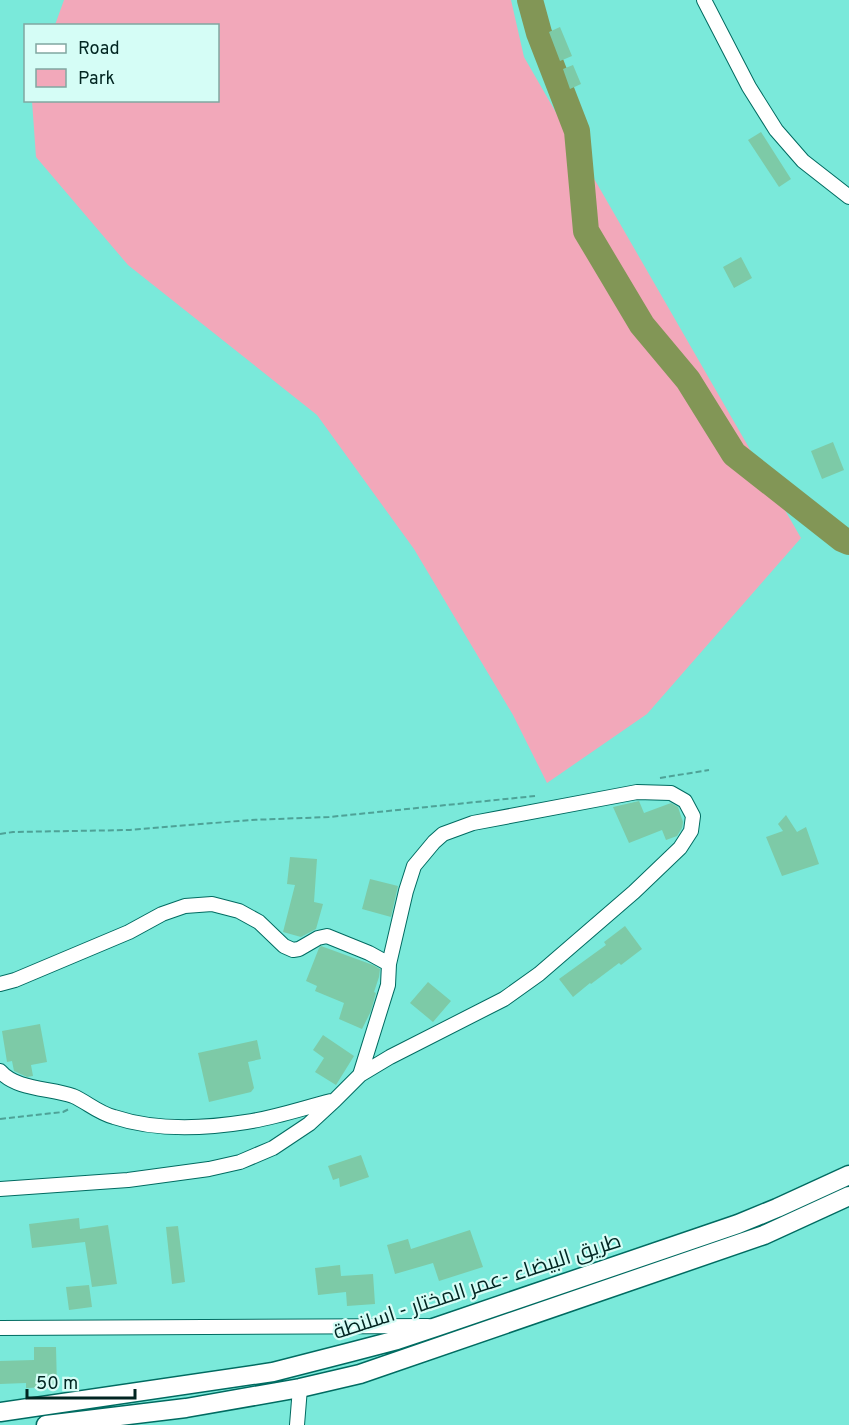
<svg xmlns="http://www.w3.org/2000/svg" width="849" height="1425" viewBox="0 0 849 1425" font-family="Overpass,Cairo,sans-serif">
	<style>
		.green { fill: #f2a8ba }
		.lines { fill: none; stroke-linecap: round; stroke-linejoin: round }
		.river { stroke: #829656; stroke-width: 26 }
		.building { fill: #7dcaa7 }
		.minor-casing { stroke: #006b61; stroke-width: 16 }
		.secondary-casing { stroke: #006b61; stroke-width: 21 }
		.path { stroke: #4ea297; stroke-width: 2; stroke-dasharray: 6 3; stroke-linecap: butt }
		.minor { stroke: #fff; stroke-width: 14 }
		.secondary { stroke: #fff; stroke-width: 18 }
		.labels { text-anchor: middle; stroke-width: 4.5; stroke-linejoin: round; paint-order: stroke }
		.street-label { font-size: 21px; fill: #012521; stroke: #d5fdf6 }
	</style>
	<rect width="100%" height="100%" fill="#7ae9da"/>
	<path class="green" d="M 64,0 L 511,0 L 524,57 L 801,538 L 647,714 L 547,783 L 513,715 L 414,549 L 317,415 L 128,265 L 36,157 L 32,101 L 218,100 L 218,26 L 55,25 Z"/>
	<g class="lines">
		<path class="river" d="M 530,0 L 539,33 L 577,131 L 586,231 L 642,325 L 688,380 L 734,454 L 842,539 L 849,542"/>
	</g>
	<path class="building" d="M 560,27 L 572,56 L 560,61 L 549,32 Z
		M 573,65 L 581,84 L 570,89 L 563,69 Z
		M 761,132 L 791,179 L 779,187 L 748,140 Z
		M 741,257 L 752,278 L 734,288 L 723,267 Z
		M 833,442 L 844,470 L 822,479 L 811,451 Z
		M 639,801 L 644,813 L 671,803 L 678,807 L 683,822 L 682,828 L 677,836 L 666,840 L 662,830 L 629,843 L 613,807 Z
		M 786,815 L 797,832 L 806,827 L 819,864 L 782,876 L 766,837 L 783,831 L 778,824 Z
		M 290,857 L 317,859 L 314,902 L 323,904 L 316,929 L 301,937 L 283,932 L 295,885 L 287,884 Z
		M 370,879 L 398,886 L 391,917 L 362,909 Z
		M 625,926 L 642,949 L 621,965 L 619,963 L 591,984 L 590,983 L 573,997 L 559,979 L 606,945 L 604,942 Z
		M 321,946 L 373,965 L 380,969 L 379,977 L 374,992 L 376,993 L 371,1011 L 362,1029 L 339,1019 L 344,1003 L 315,991 L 317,986 L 306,981 L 319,948 Z
		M 428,982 L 451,1001 L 433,1022 L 410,1003 Z
		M 40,1024 L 47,1062 L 31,1065 L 33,1076 L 27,1077 L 14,1071 L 12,1061 L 7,1062 L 2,1031 Z
		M 323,1035 L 354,1056 L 336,1085 L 315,1072 L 324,1058 L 313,1050 Z
		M 257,1040 L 261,1059 L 248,1062 L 254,1088 L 251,1092 L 209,1102 L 198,1053 Z
		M 361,1155 L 369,1177 L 340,1187 L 339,1178 L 333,1180 L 328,1166 Z
		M 79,1218 L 80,1229 L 108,1225 L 117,1284 L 92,1287 L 85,1242 L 32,1248 L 29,1224 Z
		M 178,1226 L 185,1282 L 172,1284 L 166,1227 Z
		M 470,1230 L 483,1267 L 439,1281 L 433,1263 L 395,1274 L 387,1245 L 408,1239 L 411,1249 Z
		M 340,1265 L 341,1276 L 373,1274 L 375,1304 L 347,1306 L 346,1292 L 318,1295 L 315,1268 Z
		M 89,1285 L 92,1307 L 69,1310 L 66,1287 Z
		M 34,1347 L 56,1347 L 57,1387 L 26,1388 L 26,1383 L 0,1384 L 0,1361 L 34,1360 Z"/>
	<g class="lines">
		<defs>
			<path id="minor" d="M 704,0 L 749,87 L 776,130 L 803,161 L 849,197
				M 0,984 L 15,980 L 129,932 L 162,914 L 185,906 L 212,904 L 239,911 L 259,922 L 284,946 L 293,950 L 299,949 L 318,938 L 327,936 L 369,953 L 389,964 L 388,985 L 360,1075
				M 0,1071 C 16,1090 51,1088 73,1096 C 87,1102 98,1113 114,1117 C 156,1131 202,1129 246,1122 C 274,1118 303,1108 331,1101
				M 0,1189 L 128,1180 L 209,1169 L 240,1162 L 273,1148 L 309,1124 L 335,1100 L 360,1075 L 390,1057 L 504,999 L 539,974 L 634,892 L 680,848 L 691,831 L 693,816 L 685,801 L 671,793 L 637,792 L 473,823 L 443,834 L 434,842 L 414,866 L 406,891 L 389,964
				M 0,1328 L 428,1326
				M 297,1425 L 300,1388"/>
			<path id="secondary" d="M 0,1412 L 273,1372 L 351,1352 L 397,1340 L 439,1326 L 738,1224 L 777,1208 L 849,1175
				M 46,1425 L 186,1408 L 300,1388 L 360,1374 L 764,1235 L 849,1196"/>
		</defs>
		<use href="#minor" class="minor-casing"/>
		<use href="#secondary" class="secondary-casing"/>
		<path class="path" d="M 660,778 L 709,770
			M 0,834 L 13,832 L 130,830 L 250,820 L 329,817 L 535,796
			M 0,1119 L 63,1112 L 69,1109"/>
		<use href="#minor" class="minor"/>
		<use href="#secondary" class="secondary"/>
	</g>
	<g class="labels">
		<g class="street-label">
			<text transform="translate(477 1286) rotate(-18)" y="7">طريق البيضاء -عمر المختار - اسلنطة</text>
		</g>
	</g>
	<rect x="24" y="24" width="195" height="78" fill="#d5fdf6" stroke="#80a7a1" stroke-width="1.5"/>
	<rect x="36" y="44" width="30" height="9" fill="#ffffff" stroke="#80a7a1" stroke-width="1.5"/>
	<text x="78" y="54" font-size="18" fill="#012521">Road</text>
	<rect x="36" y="69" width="30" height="18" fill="#f2a8ba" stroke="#80a7a1" stroke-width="1.5"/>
	<text x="78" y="84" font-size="18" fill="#012521">Park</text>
	<path d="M27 1389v9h108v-9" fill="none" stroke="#012521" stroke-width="3"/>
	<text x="36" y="1389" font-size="18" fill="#012521" stroke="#d5fdf6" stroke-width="4.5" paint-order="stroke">50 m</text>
</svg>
